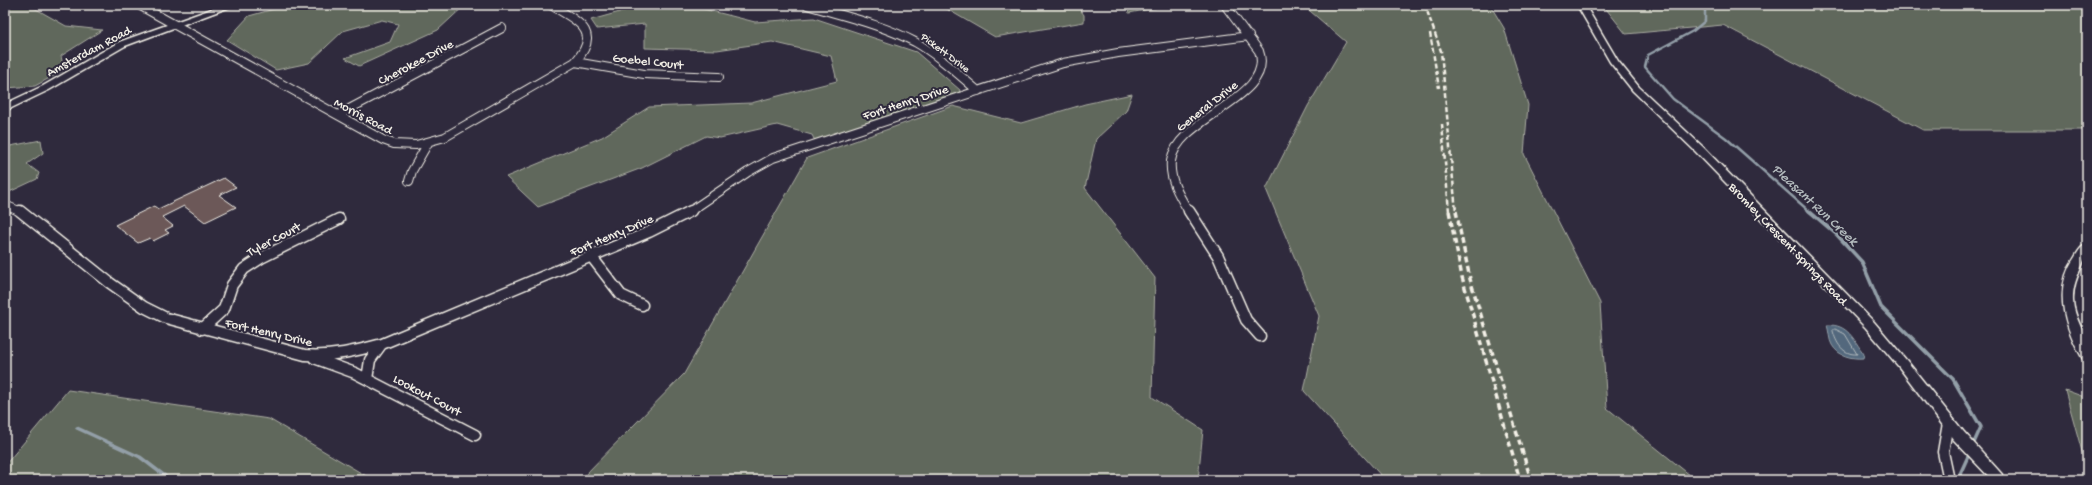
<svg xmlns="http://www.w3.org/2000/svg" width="2092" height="485" viewBox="0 0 2092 485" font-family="'Gochi Hand',sans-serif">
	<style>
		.green { fill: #60685b; stroke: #aaaca2 }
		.water { fill: #52687d; stroke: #939fa8 }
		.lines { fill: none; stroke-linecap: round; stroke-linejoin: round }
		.shore { stroke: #b3babd; stroke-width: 1 }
		.stream-far1 { stroke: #939fa8; stroke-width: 2.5 }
		.stream { stroke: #939fa8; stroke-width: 3.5 }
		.building { fill: #6c5959; stroke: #f4f1e8 }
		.minor-far1-casing { stroke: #f4f1e8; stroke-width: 10 }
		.minor-casing { stroke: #f4f1e8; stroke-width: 13 }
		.tertiary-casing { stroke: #f4f1e8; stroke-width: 3 }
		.minor-far1 { stroke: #2f2a3d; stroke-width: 8 }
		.minor { stroke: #2f2a3d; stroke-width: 10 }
		.tertiary { fill: #2f2a3d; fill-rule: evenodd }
		.rail-far1 { stroke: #f4f1e8; stroke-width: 2.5; stroke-dasharray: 5 2.5; stroke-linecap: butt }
		.rail { stroke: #f4f1e8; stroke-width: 3.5; stroke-dasharray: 6 3.5; stroke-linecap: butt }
		.labels { text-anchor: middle; stroke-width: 4; stroke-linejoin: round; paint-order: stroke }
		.far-street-label { font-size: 11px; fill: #f4f1e8; stroke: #2f2a3d }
		.street-label { font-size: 13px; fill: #f4f1e8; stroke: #2f2a3d }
		.water-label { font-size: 14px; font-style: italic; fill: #b3babd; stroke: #2f2a3d }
	</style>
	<rect width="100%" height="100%" fill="#2f2a3d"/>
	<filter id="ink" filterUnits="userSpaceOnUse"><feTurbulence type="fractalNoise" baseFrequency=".025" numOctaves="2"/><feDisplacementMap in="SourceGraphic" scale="8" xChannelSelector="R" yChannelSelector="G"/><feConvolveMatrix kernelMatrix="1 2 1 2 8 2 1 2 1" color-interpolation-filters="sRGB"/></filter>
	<g filter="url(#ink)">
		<path class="green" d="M 5,5 L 29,5 L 66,26 L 102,30 L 61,56 L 64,70 L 35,86 L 5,88 Z
			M 288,5 L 465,5 L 438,30 L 359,66 L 345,58 L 390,42 L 398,24 L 382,20 L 343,31 L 309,63 L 276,70 L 227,40 L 249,16 Z
			M 628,5 L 697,5 L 704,9 L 755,22 L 814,18 L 916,52 L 960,90 L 958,98 L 816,143 L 812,135 L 777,125 L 720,138 L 706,136 L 642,168 L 538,207 L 506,177 L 602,137 L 649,107 L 751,103 L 837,81 L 831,56 L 772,42 L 717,50 L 645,48 L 645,24 L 597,29 L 591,20 L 627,10 Z
			M 937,5 L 1063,5 L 1068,9 L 1079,8 L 1084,15 L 1084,22 L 995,37 L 945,8 Z
			M 1127,5 L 1154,5 L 1156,8 L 1129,13 Z
			M 1303,5 L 1490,5 L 1504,28 L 1528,105 L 1524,154 L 1600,303 L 1607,408 L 1696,480 L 1385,480 L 1304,391 L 1319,316 L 1266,189 L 1308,106 L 1346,42 Z
			M 1603,5 L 2087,5 L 2087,130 L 1923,130 L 1723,25 L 1626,34 Z
			M 1132,94 L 1126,111 L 1096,139 L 1085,188 L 1155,278 L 1152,397 L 1203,430 L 1198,480 L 580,480 L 684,374 L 807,158 L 953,106 L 1021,123 L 1085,104 Z
			M 41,140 L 43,153 L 27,164 L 39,173 L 37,179 L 5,194 L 5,147 Z
			M 68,390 L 269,419 L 373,480 L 5,480 L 5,465 Z
			M 2065,390 L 2087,398 L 2087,474 L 2086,466 Z"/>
		<path class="water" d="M 1827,325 C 1848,324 1853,339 1864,354 L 1863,358 C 1852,359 1838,356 1832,345 C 1829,340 1829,331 1827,325 Z"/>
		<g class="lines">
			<path class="shore" d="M 1835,329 L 1845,334 L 1857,354 C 1843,355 1836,343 1833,331 Z"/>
			<path class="stream-far1" d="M 1703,5 L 1705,8 L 1705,21 L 1693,31 L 1648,55 L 1645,67 L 1673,99 L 1726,138 L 1810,212"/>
			<path class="stream" d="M 1809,211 L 1837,235 L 1862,262 L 1881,307 L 1953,379 L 1981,427 L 1973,445
				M 77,428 L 140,457 L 170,480
				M 916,480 L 918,477
				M 1964,480 L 1960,474 L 1970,452"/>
		</g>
		<path class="building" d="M 224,178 L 236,187 L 219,195 L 236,207 L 205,222 L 184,206 L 162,217 L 173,226 L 165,230 L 169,233 L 153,241 L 150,238 L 138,243 L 115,225 L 154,206 L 158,209 Z"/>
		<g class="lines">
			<defs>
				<path id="minor-far1" d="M 139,5 L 383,140 L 394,144 L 416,145 L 445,137 L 575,62 C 603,31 577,21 551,5
					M 807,5 C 843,16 881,24 915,42 C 938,55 958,74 978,91
					M 575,62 L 644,74 L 719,77
					M 338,115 L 502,28
					M 409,181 L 412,171 L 428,143
					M 5,205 L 21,212
					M 689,212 L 748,172 L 773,158 L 1063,63 L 1118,53 L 1249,36
					M 1189,212 C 1180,197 1169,180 1171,161 C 1177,117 1276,98 1259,51 L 1225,5"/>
				<path id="minor" d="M 20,211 L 110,283 L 144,307 L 166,318 L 305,355 C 332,357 356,351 382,344 L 649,232 L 691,211
					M 1189,211 L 1218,256 L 1246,320 L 1260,336
					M 591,256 L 621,295 L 642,305
					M 202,329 L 224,309 L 232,285 L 244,269 L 261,258 L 339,219
					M 314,358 L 355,373 L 475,435
					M 367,379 L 370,360 L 381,345
					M 1948,423 L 1943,452 L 1949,480"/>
				<path id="tertiary" d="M 223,5 L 235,5 L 125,46 L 49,90 L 5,111 L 5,104 L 43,86 L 119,42 Z
					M 1577,5 L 1585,5 L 1618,61 L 1639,87 L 1703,147 L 1874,322 L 1907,361 L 1963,431 L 2007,480 L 1992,480 L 1953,439 L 1899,367 L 1866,328 L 1695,151 L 1633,91 L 1610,62 Z
					M 2087,244 C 2087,265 2072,276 2073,301 C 2074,318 2085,331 2087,345 C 2088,350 2087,355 2087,360 L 2083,359 C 2065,328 2052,290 2075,257 C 2078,252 2081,246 2087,244 Z"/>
			</defs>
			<use href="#minor-far1" class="minor-far1-casing"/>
			<use href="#minor" class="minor-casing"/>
			<use href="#tertiary" class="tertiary-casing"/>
			<use href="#minor-far1" class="minor-far1"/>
			<use href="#minor" class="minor"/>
			<use href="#tertiary" class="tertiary"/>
			<path class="rail-far1" d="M 1425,5 L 1441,51 L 1456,212
				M 1430,33 L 1439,88
				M 1442,124 L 1449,212"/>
			<path class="rail" d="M 1449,211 L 1462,277 L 1520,480
				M 1456,211 L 1470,279 L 1531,480"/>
		</g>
	</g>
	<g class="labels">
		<g class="far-street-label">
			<text transform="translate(946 52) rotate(37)" y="4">Pickett Drive</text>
		</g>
		<g class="street-label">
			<text transform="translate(88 50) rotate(-28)" y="5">Amsterdam Road</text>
			<text transform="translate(648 60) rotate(6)" y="5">Goebel Court</text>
			<text transform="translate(415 61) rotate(-28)" y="5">Cherokee Drive</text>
			<text transform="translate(905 101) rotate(-18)" y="5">Fort Henry Drive</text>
			<text transform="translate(1206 105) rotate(-38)" y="5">General Drive</text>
			<text transform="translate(364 115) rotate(28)" y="5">Morris Road</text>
			<text transform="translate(611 234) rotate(-23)" y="5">Fort Henry Drive</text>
			<text transform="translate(273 238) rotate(-28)" y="5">Tyler Court</text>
			<text transform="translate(1789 243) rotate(46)" y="5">Bromley Crescent Springs Road</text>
			<text transform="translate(269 331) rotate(13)" y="5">Fort Henry Drive</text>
			<text transform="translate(428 394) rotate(28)" y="5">Lookout Court</text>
		</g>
		<g class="water-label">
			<text transform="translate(1816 204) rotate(43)" y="5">Pleasant Run Creek</text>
		</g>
	</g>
	<rect width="2092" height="485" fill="none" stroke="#2f2a3d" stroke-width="20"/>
	<rect x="10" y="10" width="2072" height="465" fill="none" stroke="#f4f1e8" stroke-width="1.5" filter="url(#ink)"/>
</svg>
